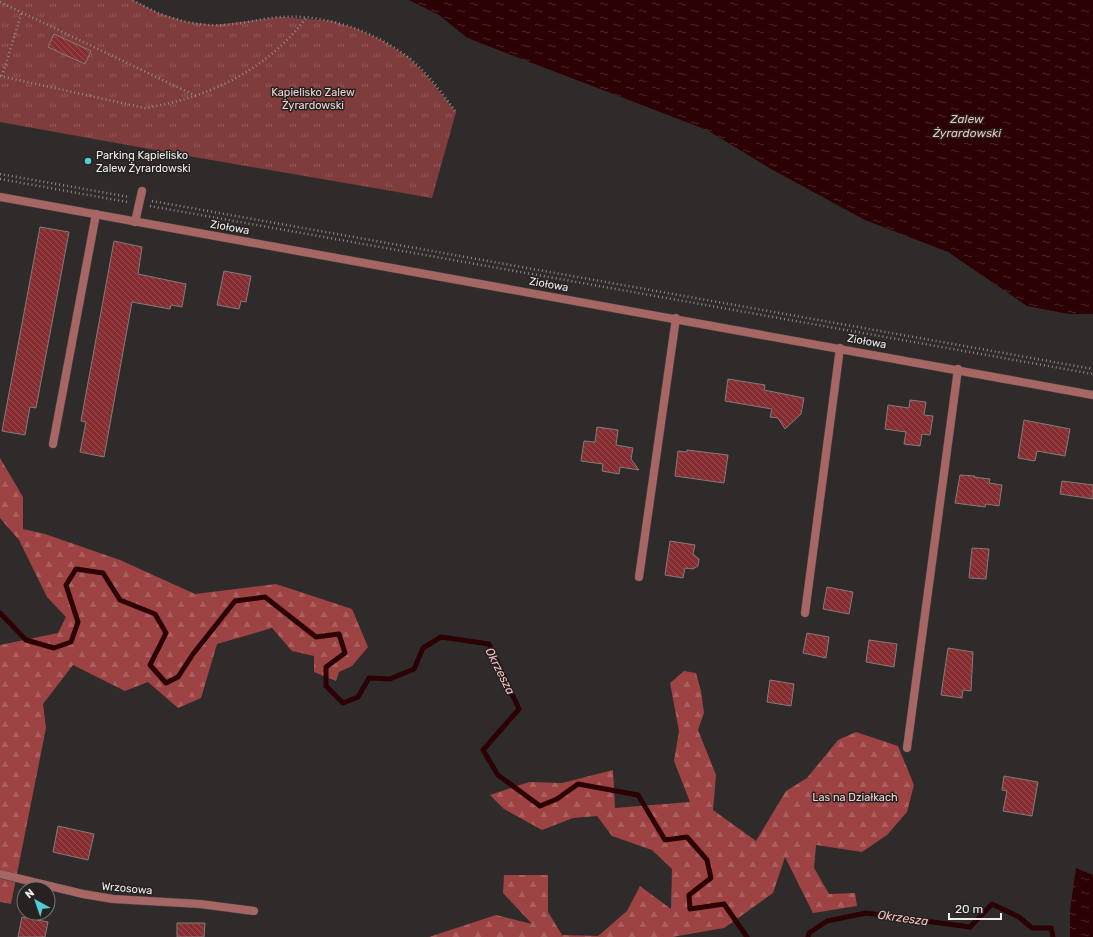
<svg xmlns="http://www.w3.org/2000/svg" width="1093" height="937" viewBox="0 0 1093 937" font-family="Rubik,sans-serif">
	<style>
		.forest { fill: url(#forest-firs) }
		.park { fill: url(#park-tufts) }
		.water { fill: url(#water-ripples) }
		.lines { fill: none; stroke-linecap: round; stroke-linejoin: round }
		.stream { stroke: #2c0104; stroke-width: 5 }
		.building { fill: url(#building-back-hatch); stroke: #817c7b }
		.service-casing { stroke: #4b4646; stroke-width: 9 }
		.minor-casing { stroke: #4b4646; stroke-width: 9 }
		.path { stroke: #8f8b8b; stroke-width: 2.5; stroke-dasharray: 1 3; stroke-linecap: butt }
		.service { stroke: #a56664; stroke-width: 8 }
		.minor { stroke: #a56664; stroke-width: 8 }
		.poi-dot { fill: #52ccd5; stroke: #262221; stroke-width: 1.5 }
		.labels { text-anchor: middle; stroke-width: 3; stroke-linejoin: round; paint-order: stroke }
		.park-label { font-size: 11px; fill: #eed3d2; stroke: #262221 }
		.poi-label { font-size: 11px; fill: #efecec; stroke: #262221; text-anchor: start }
		.street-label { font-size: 11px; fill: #efecec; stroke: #262221 }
		.water-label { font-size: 12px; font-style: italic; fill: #f4c0bd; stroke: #262221 }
	</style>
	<defs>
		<pattern id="forest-firs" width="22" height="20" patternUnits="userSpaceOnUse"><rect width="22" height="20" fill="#9d4343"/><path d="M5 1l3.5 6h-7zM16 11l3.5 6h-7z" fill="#ab5e5e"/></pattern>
		<pattern id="park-tufts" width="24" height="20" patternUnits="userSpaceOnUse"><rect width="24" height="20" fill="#7e3d3c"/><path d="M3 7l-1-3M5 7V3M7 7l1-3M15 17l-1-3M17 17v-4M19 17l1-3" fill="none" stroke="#915958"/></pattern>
		<pattern id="water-ripples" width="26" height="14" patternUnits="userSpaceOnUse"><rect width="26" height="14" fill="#2c0104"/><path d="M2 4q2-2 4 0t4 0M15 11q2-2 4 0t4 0" fill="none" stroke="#4b2629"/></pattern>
		<pattern id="building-back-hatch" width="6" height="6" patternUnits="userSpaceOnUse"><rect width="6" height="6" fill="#852d30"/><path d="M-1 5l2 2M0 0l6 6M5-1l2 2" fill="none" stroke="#974c4e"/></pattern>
	</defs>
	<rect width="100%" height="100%" fill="#302b2b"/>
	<path class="forest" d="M 0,458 L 23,497 L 23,529 L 45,534 L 120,560 L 195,594 L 276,584 L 352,609 L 368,647 L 352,666 L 339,672 L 336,681 L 314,672 L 314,656 L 292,651 L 272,628 L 217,644 L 201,698 L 178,708 L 148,682 L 125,691 L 73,665 L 43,704 L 46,728 L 11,904 L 0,902 L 0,645 L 58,633 L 66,617 L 47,597 L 19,540 L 0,518 Z
		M 684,671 L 696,673 L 701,691 L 704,713 L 698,730 L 716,775 L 713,810 L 756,841 L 786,791 L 807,778 L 838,740 L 856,732 L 898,746 L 914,785 L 907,812 L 887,835 L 862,852 L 816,845 L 814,868 L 829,894 L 855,893 L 857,906 L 813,913 L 785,857 L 773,893 L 724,928 L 672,937 L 429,937 L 496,915 L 532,924 L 503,893 L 504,875 L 548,875 L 548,912 L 562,935 L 598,936 L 627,911 L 640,886 L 671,909 L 672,869 L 652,850 L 612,836 L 597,816 L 573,818 L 542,830 L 504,809 L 490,795 L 529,782 L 562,783 L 613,770 L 615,808 L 690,802 L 674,761 L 679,731 L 670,683 Z"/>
	<path class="park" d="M 0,0 L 133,0 L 158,13 L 187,22 L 214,25 L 281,17 L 331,21 L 357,29 L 383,41 L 408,57 L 427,76 L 456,112 L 432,198 L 177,154 L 0,122 Z"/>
	<path class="water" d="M 409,0 L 1093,0 L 1093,314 L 1069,314 L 1027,306 L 948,252 L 865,220 L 771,169 L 707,130 L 475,41 L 466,37 L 439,15 Z
		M 1076,868 L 1093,875 L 1093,937 L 1070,937 L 1070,910 Z"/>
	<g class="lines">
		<path class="stream" d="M 0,613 L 26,640 L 54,648 L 71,642 L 78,622 L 66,585 L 76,569 L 103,573 L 120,600 L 155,614 L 166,633 L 150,665 L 166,683 L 178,677 L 193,654 L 235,601 L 265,597 L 316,637 L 339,634 L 345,653 L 326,667 L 326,686 L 343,703 L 358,697 L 369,678 L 390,679 L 414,669 L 423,648 L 441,637 L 489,644 L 519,709 L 483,750 L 498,775 L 540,806 L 557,799 L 578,784 L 638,795 L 665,840 L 687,837 L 707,860 L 711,878 L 689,895 L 690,909 L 724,904 L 747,937
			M 808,937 L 809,933 L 827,921 L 866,913 L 970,927 L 992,904 L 1019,917 L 1032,928 L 1051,928 L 1053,937"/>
	</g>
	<path class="building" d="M 54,34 L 91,51 L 85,64 L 48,47 Z
		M 40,227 L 69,232 L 36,408 L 30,407 L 25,435 L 2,431 Z
		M 114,241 L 142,247 L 138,274 L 186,284 L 182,307 L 171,305 L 170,309 L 132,302 L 104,457 L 80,452 L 86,422 L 81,421 Z
		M 224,271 L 251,276 L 246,302 L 241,301 L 239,309 L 217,305 Z
		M 728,379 L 765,385 L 764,390 L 804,398 L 801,414 L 785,429 L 778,418 L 770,417 L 772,409 L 725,401 Z
		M 910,400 L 926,402 L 924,415 L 933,416 L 930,435 L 922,434 L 920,446 L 904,444 L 906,432 L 885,429 L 888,405 L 909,408 Z
		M 1024,420 L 1070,429 L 1065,456 L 1037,451 L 1035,461 L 1018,458 Z
		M 597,427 L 618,430 L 616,445 L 633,448 L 631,459 L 639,470 L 620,467 L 619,474 L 602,471 L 603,464 L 581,461 L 584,441 L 595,442 Z
		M 687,450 L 728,455 L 724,483 L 675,476 L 678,451 L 687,452 Z
		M 960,475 L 975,476 L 974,477 L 990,479 L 989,483 L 1002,485 L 999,506 L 986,504 L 985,507 L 955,503 Z
		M 1062,481 L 1093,485 L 1093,499 L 1060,494 Z
		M 670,541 L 695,545 L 693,554 L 699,559 L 698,566 L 693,569 L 685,568 L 683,578 L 665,575 Z
		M 972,548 L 989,549 L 986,579 L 969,578 Z
		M 827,587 L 853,592 L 849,614 L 823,609 Z
		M 807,633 L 829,637 L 826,658 L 803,653 Z
		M 869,640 L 897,644 L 894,667 L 866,662 Z
		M 948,648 L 973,652 L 971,691 L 963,690 L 962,698 L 941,695 Z
		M 770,680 L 794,684 L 791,706 L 767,702 Z
		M 1004,776 L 1038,782 L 1032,816 L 1003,811 L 1007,791 L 1002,790 Z
		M 58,826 L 94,834 L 88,860 L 53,852 Z
		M 22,917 L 48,922 L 45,937 L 18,937 Z
		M 177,923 L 205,923 L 204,937 L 177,937 Z"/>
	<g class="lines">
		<defs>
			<path id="service" d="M 135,222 L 142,191
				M 53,444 L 96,214
				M 639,577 L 676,318
				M 805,613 L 840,348
				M 907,748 L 958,369"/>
			<path id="minor" d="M 0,197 L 1093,395
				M 0,874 L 83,894 L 113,899 L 200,904 L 254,911"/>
		</defs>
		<use href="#service" class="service-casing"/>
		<use href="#minor" class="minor-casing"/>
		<path class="path" d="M 133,0 C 162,18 200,29 235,24 C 250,22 264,18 280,17 C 325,14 372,30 408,57 C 427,72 442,93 456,112
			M 0,2 L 196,96
			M 0,76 L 145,108 C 208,98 267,70 306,18
			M 2,76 L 22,12
			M 0,174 L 129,197
			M 0,179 L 127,202
			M 152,201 L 1093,369
			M 150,206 L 1093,374"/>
		<use href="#service" class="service"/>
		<use href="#minor" class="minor"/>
	</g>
	<circle class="poi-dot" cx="88" cy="161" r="4"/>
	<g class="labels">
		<g class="park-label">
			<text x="313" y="96">Kapielisko Zalew<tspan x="313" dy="13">Żyrardowski</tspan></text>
			<text x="855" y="801">Las na Działkach</text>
		</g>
		<g class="poi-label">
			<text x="96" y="159">Parking Kąpielisko<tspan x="96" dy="13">Zalew Żyrardowski</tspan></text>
		</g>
		<g class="street-label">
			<text transform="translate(230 227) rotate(10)" y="4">Ziołowa</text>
			<text transform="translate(549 284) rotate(10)" y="4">Ziołowa</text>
			<text transform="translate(867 341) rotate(10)" y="4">Ziołowa</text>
			<text transform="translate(127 888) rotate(5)" y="4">Wrzosowa</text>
		</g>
		<g class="water-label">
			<text x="967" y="123">Zalew<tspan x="967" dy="14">Żyrardowski</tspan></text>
			<text transform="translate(500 671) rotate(63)" y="4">Okrzesza</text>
			<text transform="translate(903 918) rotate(8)" y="4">Okrzesza</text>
		</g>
	</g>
	<g transform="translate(36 901) rotate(320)"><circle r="19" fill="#262221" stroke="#767372"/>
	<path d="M0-3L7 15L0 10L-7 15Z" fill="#52ccd5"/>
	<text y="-6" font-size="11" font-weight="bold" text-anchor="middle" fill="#efecec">N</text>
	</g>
	<path d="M949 913v6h52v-6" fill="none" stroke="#efecec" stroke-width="2"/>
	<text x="955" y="913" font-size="12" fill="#efecec" stroke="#262221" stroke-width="3" paint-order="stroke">20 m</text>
</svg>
